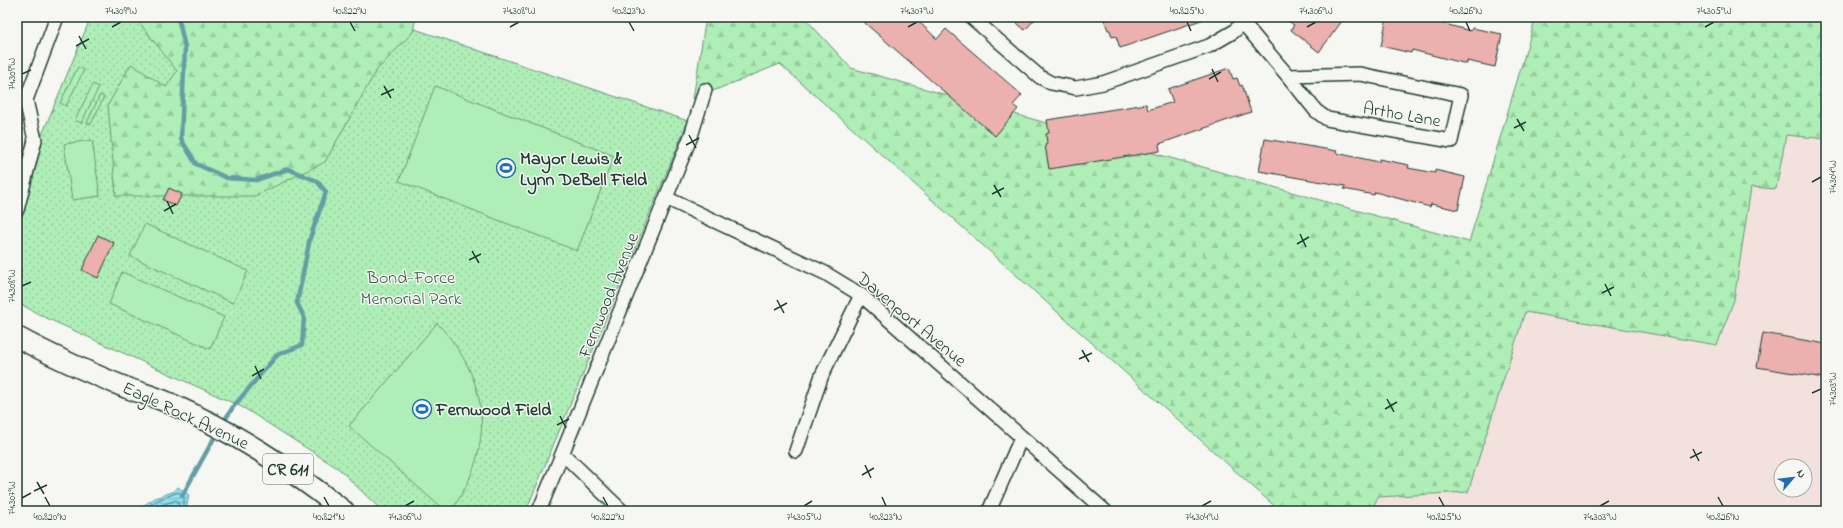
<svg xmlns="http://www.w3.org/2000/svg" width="1843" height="528" viewBox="0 0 1843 528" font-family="'Indie Flower',sans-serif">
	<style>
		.built { fill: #f3e1de; fill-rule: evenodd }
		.grass { fill: url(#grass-dots); stroke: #679675 }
		.forest { fill: url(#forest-firs); stroke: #679675 }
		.garden { fill: #afeeb6; stroke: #679675 }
		.water { fill: url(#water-rules); stroke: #639ea5 }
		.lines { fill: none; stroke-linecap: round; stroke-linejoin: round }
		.shore { stroke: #4d7d80; stroke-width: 1 }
		.stream { stroke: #639ea5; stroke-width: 4.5 }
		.building { fill: #ecb1ae; stroke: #1f3d34 }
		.street-casing { stroke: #1f3d34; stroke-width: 16 }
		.primary-casing { stroke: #1f3d34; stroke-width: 23 }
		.street { stroke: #f6f6f2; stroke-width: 13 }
		.primary { stroke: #f6f6f2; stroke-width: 20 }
		.ticks { fill: none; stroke: #1f3d34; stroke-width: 1.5 }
		.labels { text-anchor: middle; stroke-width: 3; stroke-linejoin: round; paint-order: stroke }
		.shield { fill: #f6f6f2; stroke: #60746d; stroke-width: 1 }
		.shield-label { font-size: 17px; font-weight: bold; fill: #1f3d34 }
		.street-label { font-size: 18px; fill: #1f3d34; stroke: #f6f6f2 }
		.poi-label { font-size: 18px; font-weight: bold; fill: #1f3d34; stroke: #f6f6f2; text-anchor: start }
		.park-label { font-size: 18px; fill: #3c604e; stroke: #f6f6f2 }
		.neatline { fill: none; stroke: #1f3d34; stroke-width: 1.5 }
		.ticks-label { font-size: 10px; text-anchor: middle; fill: #1f3d34 }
	</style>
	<defs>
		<pattern id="grass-dots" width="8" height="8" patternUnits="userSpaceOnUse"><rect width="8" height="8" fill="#afeeb6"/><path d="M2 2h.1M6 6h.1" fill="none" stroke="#96cd9d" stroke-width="1.8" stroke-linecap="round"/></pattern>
		<pattern id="forest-firs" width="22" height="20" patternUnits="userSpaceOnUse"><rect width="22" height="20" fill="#afeeb6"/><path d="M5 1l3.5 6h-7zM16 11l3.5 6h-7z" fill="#96cd9d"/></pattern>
		<pattern id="water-rules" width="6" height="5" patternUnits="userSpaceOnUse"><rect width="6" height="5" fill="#91def1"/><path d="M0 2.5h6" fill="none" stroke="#7dbfcf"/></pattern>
	</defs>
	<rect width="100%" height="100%" fill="#f6f6f2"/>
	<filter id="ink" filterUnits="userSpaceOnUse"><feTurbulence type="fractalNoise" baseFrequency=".025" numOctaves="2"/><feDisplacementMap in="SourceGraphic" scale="8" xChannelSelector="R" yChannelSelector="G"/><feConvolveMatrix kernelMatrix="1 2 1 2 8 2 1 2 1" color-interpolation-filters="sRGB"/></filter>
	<g filter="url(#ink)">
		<path class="built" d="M 1786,135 L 1826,139 L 1826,511 L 1371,511 L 1378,497 L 1468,492 L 1525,312 L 1717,345 L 1734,300 L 1751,186 L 1776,189 ZM 1781,466 L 1805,466 L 1805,490 L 1781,490 Z"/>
		<path class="grass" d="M 87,17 L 379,17 L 688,121 L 526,511 L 382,511 L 339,469 L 244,408 L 42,316 L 17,302 L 17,195 L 88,24 Z"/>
		<path class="forest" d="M 135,17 L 416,17 L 413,32 L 376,71 L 325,162 L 255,196 L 116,196 L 108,105 L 131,64 L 166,87 L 177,71 Z
			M 706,17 L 804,17 L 851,68 L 1469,242 L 1536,17 L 1826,17 L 1826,139 L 1786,135 L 1776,189 L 1751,187 L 1734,300 L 1717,345 L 1525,312 L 1468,492 L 1378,497 L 1371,511 L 1280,511 L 780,64 L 693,99 Z"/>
		<path class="garden" d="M 78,67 L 84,70 L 66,106 L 60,103 Z
			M 93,84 L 99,87 L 81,123 L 75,120 Z
			M 435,86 L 614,156 L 577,251 L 399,181 Z
			M 100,95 L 104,97 L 91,124 L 87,123 Z
			M 92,140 L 100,196 L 72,200 L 64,144 Z
			M 145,224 L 248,271 L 233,303 L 130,256 Z
			M 122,272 L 224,317 L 210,349 L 109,304 Z
			M 437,323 C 491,380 496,447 451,511 L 445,511 L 349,426 Z"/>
		<path class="water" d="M 178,487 L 189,495 L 187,505 L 188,511 L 135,511 L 155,498 L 172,492 Z"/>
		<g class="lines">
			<path class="shore" d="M 142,511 L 156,501 L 178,492 L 184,497 L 184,511
				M 151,511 L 159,506 L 176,500 L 178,501 L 179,511"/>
			<path class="stream" d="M 178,17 L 185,47 L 181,139 L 196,164 L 227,178 L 256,180 L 288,169 L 317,181 L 326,192 L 310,238 L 297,303 L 304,317 L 302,345 L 277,355 L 233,407 L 223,423
				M 182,496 L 218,431"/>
		</g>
		<path class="building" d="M 858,17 L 914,17 L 937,39 L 946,29 L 1022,95 L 1013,105 L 1018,109 L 995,136 Z
			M 1010,17 L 1037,17 L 1025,30 Z
			M 1103,17 L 1203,17 L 1204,19 L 1120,48 L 1116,36 L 1112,37 L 1110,30 L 1108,30 Z
			M 1283,17 L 1345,17 L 1319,52 L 1291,30 L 1294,25 Z
			M 1387,17 L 1404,17 L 1415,19 L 1416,17 L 1418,17 L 1471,31 L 1472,28 L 1502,34 L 1495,67 L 1467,61 L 1467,64 L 1412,50 L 1411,53 L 1381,46 Z
			M 1229,68 L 1233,79 L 1237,78 L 1240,86 L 1242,85 L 1251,112 L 1159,144 L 1160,151 L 1049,169 L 1045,145 L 1047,144 L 1046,134 L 1049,133 L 1047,120 L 1146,104 L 1148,110 L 1173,102 L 1168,89 Z
			M 1265,139 L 1337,151 L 1336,153 L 1379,162 L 1379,159 L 1409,165 L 1408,168 L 1435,173 L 1435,170 L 1465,177 L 1458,210 L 1431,204 L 1430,207 L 1375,192 L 1374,195 L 1344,189 L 1345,186 L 1259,171 Z
			M 169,188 L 182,194 L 176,206 L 163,200 Z
			M 98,235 L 114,243 L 98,278 L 82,270 Z
			M 1763,333 L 1826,344 L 1824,378 L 1757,367 Z"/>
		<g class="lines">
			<defs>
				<path id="street" d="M 971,17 L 1040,77 L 1051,83 L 1076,88 L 1103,83 L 1209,46 L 1233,32 L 1249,18
					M 1244,24 L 1288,76 L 1360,74 L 1461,95 L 1451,141 L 1327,119 L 1316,111 L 1288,76
					M 666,198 L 825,273 L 861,295 L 1105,511
					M 17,210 L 35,140 L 26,100 L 57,17
					M 796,451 L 822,375 L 861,295
					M 563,454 L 622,511
					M 539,511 L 691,136 L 705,90
					M 989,511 L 1021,438"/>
				<path id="primary" d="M 17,337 C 52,356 90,373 127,388 C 141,393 156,397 169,403 C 236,433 287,466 344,511"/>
			</defs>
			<use href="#street" class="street-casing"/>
			<use href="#primary" class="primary-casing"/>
			<use href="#street" class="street"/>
			<use href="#primary" class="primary"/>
		</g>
	</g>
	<path class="ticks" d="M 350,22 L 355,31M 629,22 L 634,31M 1187,22 L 1191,31M 1466,22 L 1470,31M 112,27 L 121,22M 510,27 L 519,22M 908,27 L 917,22M 1307,27 L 1316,22M 1705,27 L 1714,22M 79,36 L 86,49M 76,46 L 89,39M 1212,69 L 1218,82M 22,74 L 31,70M 1209,79 L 1221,72M 384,86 L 391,98M 381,95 L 394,89M 1517,119 L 1524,131M 1514,128 L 1526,122M 689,135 L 696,148M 686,145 L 699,138M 1812,182 L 1821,177M 994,185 L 1001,197M 992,194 L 1004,188M 167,201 L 173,214M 164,211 L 176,204M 1300,234 L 1306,247M 1297,244 L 1309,237M 472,251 L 479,263M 469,260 L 481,254M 1605,284 L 1611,296M 22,286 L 31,282M 1602,293 L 1614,287M 777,300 L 784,313M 774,310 L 787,303M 1082,350 L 1089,362M 1079,359 L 1092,353M 255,366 L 261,379M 252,376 L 264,369M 1812,393 L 1821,389M 1387,399 L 1394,412M 1385,409 L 1397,402M 560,416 L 566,428M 557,425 L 569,419M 1693,449 L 1699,461M 1690,458 L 1702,452M 865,465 L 871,478M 862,475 L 874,468M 37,482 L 44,494M 34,491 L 47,485M 45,497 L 50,506M 324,497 L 329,506M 603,497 L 608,506M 882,497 L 886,506M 1439,497 L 1444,506M 1718,497 L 1723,506M 22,498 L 31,493M 405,506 L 414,501M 804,506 L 812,501M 1202,506 L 1211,501M 1600,506 L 1609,501"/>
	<defs>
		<symbol id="stadium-ring" viewBox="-11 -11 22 22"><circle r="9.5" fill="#f6f6f2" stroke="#1f6fb2" stroke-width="1.5"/><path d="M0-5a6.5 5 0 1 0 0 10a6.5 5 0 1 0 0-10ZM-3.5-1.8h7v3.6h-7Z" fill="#1f6fb2"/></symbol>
	</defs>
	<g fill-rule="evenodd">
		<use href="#stadium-ring" x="495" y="157" width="22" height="22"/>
		<use href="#stadium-ring" x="411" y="398" width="22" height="22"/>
	</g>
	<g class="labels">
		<rect class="shield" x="263" y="454" width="50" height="30" rx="3"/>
		<g class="shield-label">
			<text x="288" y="475">CR 611</text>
		</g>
		<g class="street-label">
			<text transform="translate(1402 114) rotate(10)" y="6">Artho Lane</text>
			<text transform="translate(608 295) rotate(-68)" y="6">Fernwood Avenue</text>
			<text transform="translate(912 319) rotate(40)" y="6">Davenport Avenue</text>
			<text transform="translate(186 415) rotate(25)" y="6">Eagle Rock Avenue</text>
		</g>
		<g class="poi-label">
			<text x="520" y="164">Mayor Lewis &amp;<tspan x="520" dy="21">Lynn DeBell Field</tspan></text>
			<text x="436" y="415">Fernwood Field</text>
		</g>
		<g class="park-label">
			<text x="411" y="283">Bond-Force<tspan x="411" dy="21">Memorial Park</tspan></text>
		</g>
	</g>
	<rect width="1843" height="528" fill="none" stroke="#f6f6f2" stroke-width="44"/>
	<g transform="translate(1793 478) rotate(62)"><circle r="19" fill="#f6f6f2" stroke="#a0aca6"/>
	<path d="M0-3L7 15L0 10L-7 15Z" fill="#1f6fb2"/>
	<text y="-6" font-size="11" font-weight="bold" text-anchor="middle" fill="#1f3d34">N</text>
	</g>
	<rect x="22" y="22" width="1799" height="484" class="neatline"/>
	<g class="ticks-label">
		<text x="121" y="14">74.309°W</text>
		<text x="350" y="14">40.822°N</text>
		<text x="519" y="14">74.308°W</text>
		<text x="629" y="14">40.823°N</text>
		<text x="917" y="14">74.307°W</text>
		<text x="1187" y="14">40.825°N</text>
		<text x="1316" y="14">74.306°W</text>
		<text x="1466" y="14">40.826°N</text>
		<text x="1714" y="14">74.305°W</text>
		<text transform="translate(11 74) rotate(-90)" y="4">74.309°W</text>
		<text transform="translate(1832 177) rotate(-90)" y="4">74.304°W</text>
		<text transform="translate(11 286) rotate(-90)" y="4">74.308°W</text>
		<text transform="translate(1832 389) rotate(-90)" y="4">74.303°W</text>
		<text transform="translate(11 498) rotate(-90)" y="4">74.307°W</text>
		<text x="50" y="520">40.820°N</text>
		<text x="329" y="520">40.821°N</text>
		<text x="405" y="520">74.306°W</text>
		<text x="608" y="520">40.822°N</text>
		<text x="804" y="520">74.305°W</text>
		<text x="886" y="520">40.823°N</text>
		<text x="1202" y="520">74.304°W</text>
		<text x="1444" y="520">40.825°N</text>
		<text x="1600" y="520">74.303°W</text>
		<text x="1723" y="520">40.826°N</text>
	</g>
</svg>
